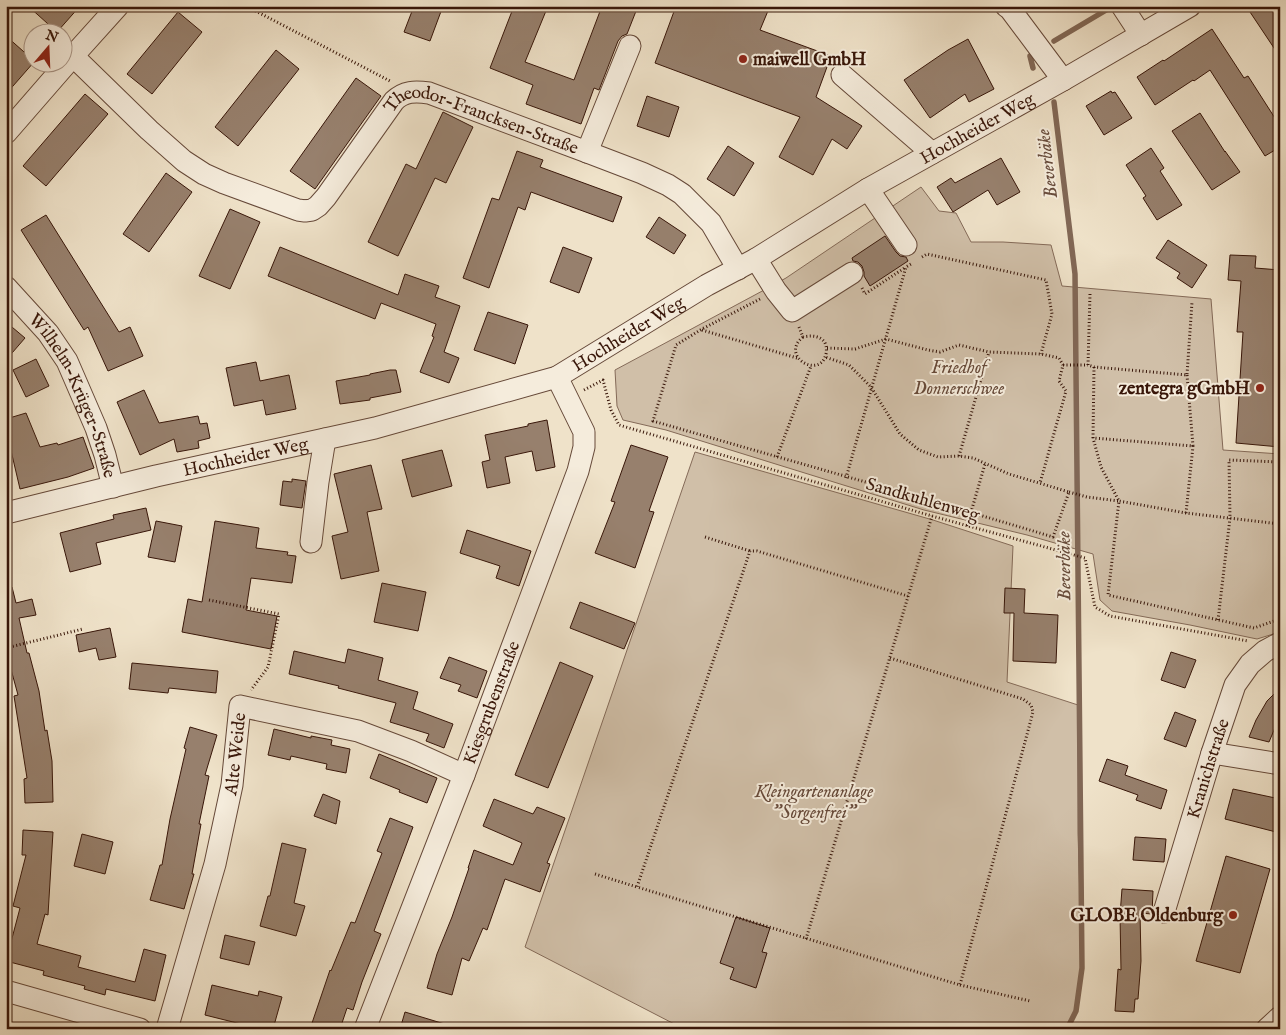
<svg xmlns="http://www.w3.org/2000/svg" width="1286" height="1035" viewBox="0 0 1286 1035" font-family="'IM FELL English',serif">
	<style>
		.green { fill: #d0bfa8; stroke: #846a58 }
		.lines { fill: none; stroke-linecap: round; stroke-linejoin: round }
		.stream { stroke: #816755; stroke-width: 5.5 }
		.building { fill: #97806d; stroke: #381609 }
		.minor-casing { stroke: #664939; stroke-width: 23 }
		.path { stroke: #381609; stroke-width: 3; stroke-dasharray: 1 2.5; stroke-linecap: butt }
		.minor { stroke: #f5ecdc; stroke-width: 21 }
		.poi-dot { fill: #8f2418; stroke: #f5ecdc; stroke-width: 2 }
		.labels { text-anchor: middle; stroke-width: 4; stroke-linejoin: round; paint-order: stroke }
		.poi-label { font-size: 18px; font-weight: bold; fill: #381609; stroke: #f5ecdc; text-anchor: end }
		.street-label { font-size: 18px; fill: #381609; stroke: #f5ecdc }
		.park-label { font-size: 18px; font-style: italic; fill: #664939; stroke: #f5ecdc }
		.water-label { font-size: 19px; font-style: italic; fill: #684c3c; stroke: #f5ecdc }
	</style>
	<rect width="100%" height="100%" fill="#efe2c9"/>
	<filter id="stains"><feTurbulence type="fractalNoise" baseFrequency=".004" numOctaves="4"/><feColorMatrix values="0 0 0 0 .2 0 0 0 0 .09 0 0 0 0 .02 0 0 0 .5 -.17"/></filter>
	<radialGradient id="worn" r=".72"><stop offset=".6" stop-color="#630" stop-opacity="0"/><stop offset="1" stop-color="#630" stop-opacity=".3"/></radialGradient>
	<path class="green" d="M 921,187 L 939,211 L 956,213 L 971,242 L 1003,242 L 1051,245 L 1062,286 L 1211,299 L 1223,450 L 1280,454 L 1280,632 L 1257,639 L 1190,625 L 1112,611 L 1100,600 L 1093,554 L 1027,535 L 924,510 L 666,430 L 623,420 L 617,406 L 615,370 L 766,289 L 786,278 Z
		M 695,452 L 933,520 L 1013,546 L 1007,682 L 1078,705 L 1078,833 L 1082,968 L 1076,1007 L 1066,1029 L 684,1029 L 525,947 Z"/>
	<g class="lines">
		<path class="stream" d="M 1054,41 L 1113,6
			M 1030,56 L 1033,68
			M 1054,102 L 1075,274 L 1082,968 L 1076,1011 L 1067,1029"/>
	</g>
	<path class="building" d="M 28,6 L 80,6 L 57,32 Z
		M 414,6 L 443,6 L 430,41 L 404,32 Z
		M 514,6 L 548,6 L 525,62 L 574,80 L 602,6 L 638,6 L 627,34 L 622,36 L 618,41 L 599,90 L 594,88 L 581,124 L 526,104 L 533,85 L 490,68 Z
		M 676,6 L 770,6 L 760,30 L 831,56 L 816,97 L 862,126 L 847,149 L 832,139 L 813,175 L 779,157 L 800,117 L 655,63 Z
		M 1246,6 L 1280,6 L 1280,57 Z
		M 178,12 L 202,32 L 152,94 L 127,74 Z
		M 1212,29 L 1244,78 L 1248,76 L 1280,126 L 1280,147 L 1265,156 L 1210,70 L 1194,81 L 1193,80 L 1155,105 L 1137,77 L 1163,60 L 1164,61 Z
		M 6,36 L 32,59 L 29,62 L 34,62 L 6,94 Z
		M 968,39 L 994,89 L 969,102 L 965,94 L 930,118 L 904,80 L 948,50 Z
		M 276,50 L 299,69 L 238,146 L 215,127 Z
		M 356,78 L 381,96 L 315,189 L 290,171 Z
		M 1111,91 L 1112,93 L 1115,92 L 1132,118 L 1104,135 L 1086,106 Z
		M 85,94 L 108,114 L 46,186 L 23,166 Z
		M 647,96 L 679,107 L 669,137 L 637,126 Z
		M 443,112 L 473,127 L 446,183 L 435,178 L 398,256 L 368,242 L 406,164 L 416,169 Z
		M 1200,113 L 1225,152 L 1225,151 L 1240,172 L 1212,190 L 1172,131 Z
		M 728,146 L 754,163 L 734,196 L 707,179 Z
		M 1151,148 L 1164,168 L 1160,171 L 1182,205 L 1157,220 L 1143,198 L 1146,196 L 1126,165 Z
		M 517,151 L 543,160 L 540,167 L 622,197 L 613,222 L 531,192 L 525,210 L 518,207 L 489,288 L 463,278 L 492,198 L 499,200 Z
		M 1001,158 L 1020,192 L 997,205 L 988,190 L 953,212 L 937,187 L 951,178 L 955,183 Z
		M 166,173 L 192,192 L 149,252 L 123,234 Z
		M 230,209 L 260,222 L 230,289 L 199,276 Z
		M 46,215 L 119,332 L 130,327 L 143,356 L 108,371 L 88,327 L 84,330 L 21,230 Z
		M 659,217 L 686,235 L 674,254 L 646,237 Z
		M 885,236 L 896,252 L 900,256 L 906,257 L 908,261 L 870,286 L 864,276 L 864,272 L 862,266 L 858,262 L 853,261 L 852,258 Z
		M 1168,240 L 1207,265 L 1192,288 L 1177,278 L 1180,273 L 1156,258 Z
		M 280,247 L 398,295 L 405,274 L 439,286 L 435,297 L 460,306 L 444,352 L 459,358 L 449,383 L 420,372 L 434,337 L 432,336 L 436,324 L 381,303 L 375,319 L 268,276 Z
		M 563,247 L 592,258 L 579,293 L 550,282 Z
		M 1230,255 L 1256,256 L 1255,268 L 1280,270 L 1280,447 L 1236,443 L 1243,332 L 1237,332 L 1241,281 L 1228,280 Z
		M 488,312 L 528,325 L 515,364 L 474,350 Z
		M 6,322 L 25,338 L 6,360 Z
		M 36,359 L 49,386 L 26,397 L 13,370 Z
		M 256,362 L 260,381 L 289,375 L 296,409 L 266,415 L 263,400 L 234,406 L 226,368 Z
		M 390,370 L 396,370 L 401,392 L 370,398 L 370,400 L 340,404 L 336,381 L 370,375 L 370,374 Z
		M 144,390 L 159,423 L 198,416 L 200,424 L 207,423 L 210,438 L 198,441 L 199,448 L 177,452 L 174,439 L 140,455 L 117,402 Z
		M 26,413 L 40,447 L 57,443 L 58,445 L 83,437 L 94,468 L 68,477 L 20,489 L 9,442 L 6,433 L 6,419 Z
		M 547,420 L 555,467 L 536,471 L 532,451 L 505,457 L 510,483 L 487,488 L 482,462 L 490,460 L 485,435 L 528,426 L 528,424 Z
		M 631,445 L 668,457 L 649,511 L 654,512 L 635,568 L 595,553 L 615,502 L 611,501 Z
		M 442,450 L 452,486 L 412,497 L 402,460 Z
		M 371,465 L 382,509 L 367,512 L 379,571 L 341,579 L 332,536 L 348,532 L 334,474 Z
		M 292,479 L 306,481 L 302,508 L 280,505 L 283,481 L 292,482 Z
		M 146,508 L 151,530 L 96,543 L 101,564 L 70,572 L 60,533 L 114,519 L 113,515 Z
		M 156,521 L 182,526 L 175,562 L 148,557 Z
		M 215,521 L 259,528 L 256,548 L 288,552 L 287,555 L 296,556 L 292,583 L 251,578 L 246,610 L 277,616 L 271,649 L 182,632 L 188,599 L 202,602 Z
		M 467,530 L 531,551 L 519,586 L 496,578 L 500,566 L 460,553 Z
		M 382,583 L 426,592 L 418,631 L 374,622 Z
		M 12,587 L 16,603 L 32,599 L 36,615 L 19,618 L 27,653 L 29,653 L 39,691 L 45,731 L 47,730 L 52,761 L 53,802 L 25,803 L 24,779 L 27,778 L 14,696 L 18,695 L 6,651 L 6,588 Z
		M 1005,588 L 1025,589 L 1024,613 L 1058,615 L 1056,663 L 1013,661 L 1014,613 L 1004,613 Z
		M 580,602 L 635,623 L 624,649 L 570,628 Z
		M 110,628 L 116,657 L 99,660 L 96,648 L 79,652 L 76,635 Z
		M 348,649 L 383,658 L 378,680 L 418,692 L 413,709 L 453,724 L 444,748 L 426,741 L 429,734 L 390,722 L 396,703 L 338,688 L 339,686 L 289,674 L 294,651 L 345,663 Z
		M 1171,652 L 1196,660 L 1185,688 L 1161,680 Z
		M 449,657 L 487,671 L 477,698 L 458,691 L 461,685 L 440,678 Z
		M 560,662 L 593,676 L 548,788 L 515,775 Z
		M 132,663 L 218,671 L 216,693 L 169,688 L 168,693 L 129,689 Z
		M 1280,688 L 1280,716 L 1269,742 L 1249,737 L 1256,720 L 1267,701 Z
		M 1175,712 L 1196,720 L 1186,747 L 1164,739 Z
		M 190,727 L 217,735 L 205,775 L 209,776 L 199,824 L 201,824 L 192,874 L 194,874 L 184,909 L 150,900 L 160,865 L 162,865 L 170,819 L 186,749 L 184,748 Z
		M 274,729 L 311,738 L 311,736 L 332,740 L 331,745 L 350,749 L 346,773 L 326,769 L 327,764 L 291,756 L 290,760 L 268,755 Z
		M 379,754 L 437,778 L 427,803 L 399,792 L 400,790 L 370,778 Z
		M 1107,759 L 1128,766 L 1125,775 L 1167,790 L 1161,809 L 1136,800 L 1138,795 L 1099,781 Z
		M 1233,789 L 1280,799 L 1280,833 L 1225,819 Z
		M 323,794 L 340,801 L 336,824 L 314,816 Z
		M 494,799 L 533,814 L 537,807 L 565,818 L 547,863 L 550,864 L 540,892 L 505,879 L 487,930 L 483,928 L 469,961 L 462,958 L 452,995 L 427,988 L 437,954 L 452,917 L 469,868 L 468,868 L 474,850 L 513,865 L 522,843 L 483,826 Z
		M 390,818 L 413,827 L 374,931 L 381,934 L 362,982 L 353,1010 L 347,1008 L 340,1029 L 310,1029 L 330,970 L 331,971 L 351,922 L 355,923 L 382,853 L 377,851 Z
		M 23,830 L 53,832 L 48,915 L 45,914 L 37,944 L 81,956 L 78,967 L 135,982 L 144,949 L 166,955 L 155,1001 L 106,989 L 105,995 L 84,989 L 85,986 L 43,975 L 44,971 L 6,961 L 20,908 L 13,906 L 26,855 L 22,855 Z
		M 82,834 L 113,842 L 105,874 L 74,866 Z
		M 1135,837 L 1166,839 L 1164,862 L 1133,860 Z
		M 282,843 L 306,849 L 294,903 L 305,906 L 296,936 L 260,926 L 268,896 L 270,896 Z
		M 1226,856 L 1270,869 L 1240,973 L 1196,961 Z
		M 1122,889 L 1153,891 L 1152,914 L 1140,913 L 1141,961 L 1138,999 L 1135,999 L 1134,1012 L 1115,1011 L 1118,969 L 1121,970 L 1120,915 Z
		M 736,917 L 770,928 L 762,952 L 767,953 L 756,988 L 730,979 L 734,968 L 720,963 Z
		M 225,935 L 255,942 L 249,965 L 220,958 Z
		M 212,985 L 258,996 L 259,991 L 282,997 L 273,1029 L 248,1029 L 249,1026 L 205,1015 Z
		M 405,1012 L 448,1025 L 448,1029 L 400,1029 Z"/>
	<g class="lines">
		<defs>
			<g id="minor">
				<path d="M 1006,6 L 1010,9 L 1063,80"/>
				<path d="M 1122,6 L 1141,35"/>
				<path id="s1" d="M 73,56 L 149,130 L 184,161 L 204,174 L 224,183 L 298,210 L 305,211 L 312,210 L 318,206 L 326,197 L 394,101 C 404,91 415,91 429,93 L 587,152 L 642,173 L 668,185 L 682,194 L 711,223 L 738,269"/>
				<path d="M 842,75 L 932,153"/>
				<path d="M 6,133 L 73,56 L 118,6"/>
				<path d="M 587,152 L 630,46"/>
				<path d="M 868,189 L 906,245"/>
				<path d="M 756,259 L 776,291 L 792,311 L 852,273"/>
				<path id="s2" d="M 6,287 L 48,333 L 67,361 L 96,428 L 105,455 L 113,487"/>
				<path id="s3" d="M 6,513 L 156,476 L 375,428 L 557,377 L 707,285 L 756,259 L 868,189 L 1063,80 L 1190,6"/>
				<path d="M 311,542 L 318,482 L 325,439"/>
				<path d="M 1212,753 L 1280,764"/>
				<path id="s4" d="M 1164,912 L 1212,753 L 1235,685 L 1250,664 L 1265,651 L 1280,643"/>
				<path d="M 6,991 L 140,1029"/>
				<path id="s5" d="M 167,1029 L 215,864 L 232,785 L 240,706 L 358,731 L 411,751 L 464,775"/>
				<path id="s6" d="M 365,1029 L 464,775 L 578,471 L 584,447 L 584,432 L 557,377"/>
				<path d="M 1267,1029 L 1280,1017"/>
			</g>
		</defs>
		<use href="#minor" class="minor-casing"/>
		<path class="path" d="M 246,6 L 390,81
			M 922,257 L 927,254 L 1046,280 L 1052,314 L 1041,354
			M 862,288 L 865,294 L 906,267
			M 1090,294 L 1088,365 L 1094,367 L 1187,375 L 1192,302
			M 760,299 L 702,329 L 676,345 L 653,421 C 787,460 921,497 1053,537 L 1069,492 L 1009,474 L 973,458 L 959,456 L 938,457 L 919,450 L 900,434 L 871,387 L 849,365 L 825,357
			M 799,327 L 803,337 C 816,334 829,338 826,354 C 820,380 779,356 803,337
			M 702,330 L 797,358
			M 827,348 L 855,349 L 886,339 L 928,350 L 940,352 L 959,345 L 989,352 L 1041,354 L 1059,358 L 1063,365 L 1059,381 L 1066,391 L 1040,483
			M 1063,365 L 1088,365
			M 1094,367 L 1093,438 L 1193,446 L 1187,375
			M 584,390 L 603,380 L 611,410 L 619,425 L 932,516 L 1085,558 L 1095,607 L 1110,616 L 1248,641
			M 959,456 L 989,352
			M 777,457 L 811,366
			M 846,478 L 906,267 L 911,264
			M 1069,492 L 1087,497 L 1119,501 L 1101,467 L 1093,438
			M 1186,513 L 1193,446
			M 1280,524 L 1186,513 L 1119,501 L 1108,595 L 1254,628 L 1280,619
			M 967,526 L 985,464
			M 705,537 L 750,551
			M 209,600 L 279,614 L 268,667 L 251,690
			M 1218,620 L 1230,518 L 1229,460 L 1280,462
			M 6,648 L 83,629
			M 890,658 L 1023,699 L 1031,705 L 1033,712 L 960,985 L 637,887 L 750,551 L 757,551 L 908,596
			M 595,874 L 637,887
			M 806,939 L 932,516
			M 960,985 L 1030,1001
			M 1219,1029 L 1219,1028 L 1223,1029"/>
		<use href="#minor" class="minor"/>
	</g>
	<g class="poi-dot">
		<circle cx="743" cy="59" r="5"/>
		<circle cx="1260" cy="388" r="5"/>
		<circle cx="1233" cy="915" r="5"/>
	</g>
	<g class="labels">
		<g class="poi-label">
			<text x="753" y="65" text-anchor="start">maiwell GmbH</text>
			<text x="1250" y="394">zentegra gGmbH</text>
			<text x="1223" y="921">GLOBE Oldenburg</text>
		</g>
		<g class="street-label">
			<text dy="6" stroke="none"><textPath href="#s3" startOffset="1056">Hochheider Weg</textPath></text>
			<text dy="6" stroke="none"><textPath href="#s1" startOffset="521">Theodor-Francksen-Straße</textPath></text>
			<text dy="6" stroke="none"><textPath href="#s3" startOffset="651">Hochheider Weg</textPath></text>
			<text dy="6" stroke="none"><textPath href="#s2" startOffset="130">Wilhelm-Krüger-Straße</textPath></text>
			<text dy="6" stroke="none"><textPath href="#s3" startOffset="246">Hochheider Weg</textPath></text>
			<text transform="translate(923 499) rotate(16)" y="6">Sandkuhlenweg</text>
			<text dy="6" stroke="none"><textPath href="#s6" startOffset="350">Kiesgrubenstraße</textPath></text>
			<text dy="6" stroke="none"><textPath href="#s5" startOffset="284">Alte Weide</textPath></text>
			<text dy="6" stroke="none"><textPath href="#s4" startOffset="150">Kranichstraße</textPath></text>
		</g>
		<g class="park-label">
			<text x="959" y="373">Friedhof<tspan x="959" dy="21">Donnerschwee</tspan></text>
			<text x="814" y="797">Kleingartenanlage<tspan x="814" dy="21">"Sorgenfrei"</tspan></text>
		</g>
		<g class="water-label">
			<text transform="translate(1046 164) rotate(-97)" y="7">Beverbäke</text>
			<text transform="translate(1063 566) rotate(-91)" y="7">Beverbäke</text>
		</g>
	</g>
	<rect width="1286" height="1035" fill="none" stroke="#efe2c9" stroke-width="25"/>
	<rect x="8" y="8" width="1271" height="1020" fill="none" stroke="#381609" stroke-width="2.5"/>
	<rect x="12" y="12" width="1261" height="1010" fill="none" stroke="#381609"/>
	<g transform="translate(48 48) rotate(19)"><circle r="24" fill="#f5ecdc" stroke="#a99688"/>
	<path d="M0-4L9 19L0 12L-9 19Z" fill="#8f2418"/>
	<text y="-8" font-size="14" font-weight="bold" text-anchor="middle" fill="#381609">N</text>
	</g>
	<rect width="100%" height="100%" filter="url(#stains)"/>
	<rect width="100%" height="100%" fill="url(#worn)"/>
</svg>
